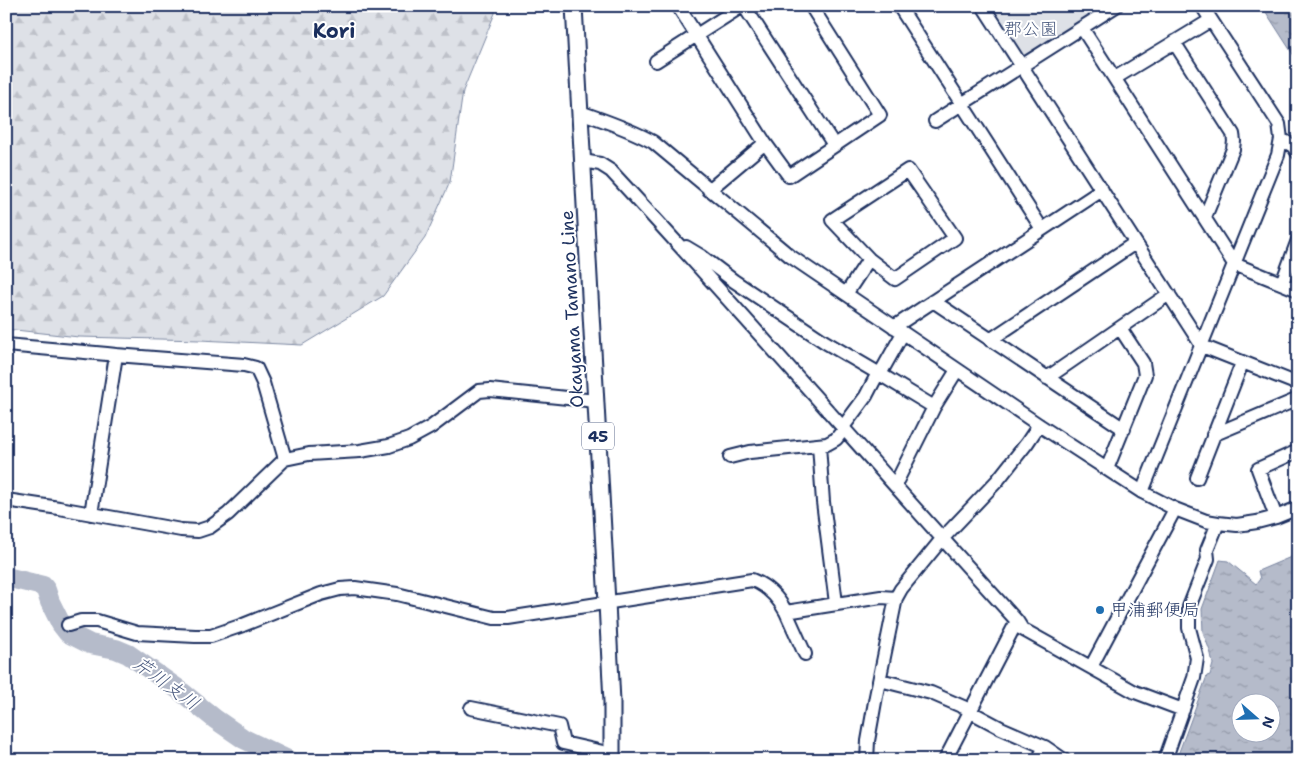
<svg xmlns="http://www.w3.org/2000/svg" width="1304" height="766" viewBox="0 0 1304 766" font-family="'Shantell Sans','Klee One',sans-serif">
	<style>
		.green { fill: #dee1e7; stroke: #7c88a2 }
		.forest { fill: url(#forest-firs); stroke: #7c88a2 }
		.water { fill: url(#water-ripples); stroke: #77839f; fill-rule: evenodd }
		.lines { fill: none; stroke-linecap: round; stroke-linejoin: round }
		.river { stroke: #b5bbca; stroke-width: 20 }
		.minor-casing { stroke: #1b2f5e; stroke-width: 16 }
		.major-casing { stroke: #1b2f5e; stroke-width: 19 }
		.minor { stroke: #fff; stroke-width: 12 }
		.major { stroke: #fff; stroke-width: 15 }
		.poi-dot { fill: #1f6fb2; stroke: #fff; stroke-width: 2 }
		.labels { text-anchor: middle; stroke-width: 4; stroke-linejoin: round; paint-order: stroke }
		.shield { fill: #fff; stroke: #5f6d8e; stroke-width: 1 }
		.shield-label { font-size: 16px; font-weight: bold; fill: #1b2f5e }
		.park-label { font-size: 18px; fill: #4c5c80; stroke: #fff }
		.street-label { font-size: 18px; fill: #1b2f5e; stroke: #fff }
		.poi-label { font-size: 18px; fill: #1b2f5e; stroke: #fff; text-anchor: start }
		.water-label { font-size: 19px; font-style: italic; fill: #49597e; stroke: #fff }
		.quarter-label { font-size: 20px; font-weight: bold; fill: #1b2f5e; stroke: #fff }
	</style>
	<defs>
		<pattern id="forest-firs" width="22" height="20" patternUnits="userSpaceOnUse" patternTransform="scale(1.25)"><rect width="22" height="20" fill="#dee1e7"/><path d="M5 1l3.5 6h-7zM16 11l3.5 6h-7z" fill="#bec1c9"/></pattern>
		<pattern id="water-ripples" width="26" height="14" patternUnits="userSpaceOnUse" patternTransform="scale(1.25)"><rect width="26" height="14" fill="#b5bbca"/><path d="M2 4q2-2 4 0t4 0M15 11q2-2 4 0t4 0" fill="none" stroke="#9298a7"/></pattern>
	</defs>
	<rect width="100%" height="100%" fill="#fff"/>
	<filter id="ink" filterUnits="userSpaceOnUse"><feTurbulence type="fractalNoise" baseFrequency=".02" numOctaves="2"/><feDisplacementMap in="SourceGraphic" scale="10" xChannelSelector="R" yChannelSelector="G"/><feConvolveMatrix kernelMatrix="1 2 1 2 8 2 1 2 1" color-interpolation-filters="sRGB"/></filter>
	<g filter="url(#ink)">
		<path class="green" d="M 990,6 L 1110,6 L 1023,60 Z"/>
		<path class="forest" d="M 6,6 L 495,6 L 495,13 L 463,91 L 450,182 L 425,238 L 383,296 L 302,345 L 200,340 L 79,337 L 6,329 Z"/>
		<path class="water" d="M 1262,6 L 1298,6 L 1298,62 Z
			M 1298,554 L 1298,760 L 1176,760 L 1207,676 L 1210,675 L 1213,664 L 1211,654 L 1203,632 L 1202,609 L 1220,560 L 1228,561 L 1256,584 L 1260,579 L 1258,571 ZM 1242,704 L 1272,704 L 1272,734 L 1242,734 Z"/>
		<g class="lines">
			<path class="river" d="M 6,577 L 43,586 L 46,590 L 50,602 L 61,624 L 68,633 L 90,644 L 116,649 L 128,654 L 178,689 L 215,719 L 244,739 L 288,760"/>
			<defs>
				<path id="minor" d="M 678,6 L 765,143 L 789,176 L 880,115 L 811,6
					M 744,6 L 834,145
					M 899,6 L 1042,229
					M 983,6 L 1202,346 L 1298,384
					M 1082,28 L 1234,264 L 1298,290
					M 1174,42 L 1233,134 L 1234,141 L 1233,149 L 1205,217
					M 656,61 L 742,6
					M 1115,78 L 1211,20
					M 580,112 C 605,121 630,129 653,142 L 790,256 L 1039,425 L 1142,492 L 1175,509 L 1206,521 L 1218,523 L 1237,525 L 1257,522 L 1276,517 L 1298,508
					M 935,121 L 1116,6
					M 1281,139 L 1293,146 L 1298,153
					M 583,161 L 600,164 L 611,171 C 748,319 881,472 1017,621 L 1022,629 L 1135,692 L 1183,710
					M 908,170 L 955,238 L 895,279 L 869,259 L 832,220 Z
					M 709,190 L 765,143
					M 686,247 L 701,256 L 734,281 L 825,342 L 878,373 L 934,407
					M 1282,283 L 1298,240
					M 846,294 L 869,259
					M 933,301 L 1124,429
					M 894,327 L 1102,190
					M 990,340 L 1135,243
					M 6,345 L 107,354 L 116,355 L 244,365 L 256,368 L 263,383 L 285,459
					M 880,374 L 903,333
					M 1047,378 L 1169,294
					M 843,427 L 866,396 L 878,373
					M 1213,435 L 1298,399
					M 819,445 L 823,502 L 836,603
					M 730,457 L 750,452 L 827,444 L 836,439 L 844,429
					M 1107,469 L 1145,375 L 1143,363 L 1120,328
					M 1197,478 L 1242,363
					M 895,485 L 934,407 L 957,370
					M 1142,492 L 1278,155 L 1281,139 L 1279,124 L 1202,6
					M 6,500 L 59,508 L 181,530 L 198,531 L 210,527 L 228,514 L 285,459 L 309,454 L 360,451 L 389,446 L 409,439 L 431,427 L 479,391 L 490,390 L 596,401
					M 91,514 L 116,355
					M 1276,517 L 1258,469 L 1298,451
					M 786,612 L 805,654
					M 68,625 L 81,621 L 97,621 L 137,633 L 195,636 L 211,636 L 243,625 L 321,594 L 340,589 L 355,588 L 397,594 L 494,618 L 508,618 L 752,580 C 768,586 778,597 786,612 L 881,597 L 896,598
					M 1091,667 L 1175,509
					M 880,680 L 931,693 L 968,709 L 971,712 L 1001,728 L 1045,747 L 1064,760
					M 471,708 L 559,726 L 563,743 L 612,754
					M 867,760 L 868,741 L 876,696 L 896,598 L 901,589 L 942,539 L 997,481 L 1027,443 L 1039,425
					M 945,760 L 1017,621
					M 1038,760 L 1045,747
					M 1165,760 L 1194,678 L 1197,658 L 1189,628 L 1189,607 L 1208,559 L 1207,550 L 1218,523"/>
				<path id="major" d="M 574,6 L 607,603 L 612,702 L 612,760"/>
			</defs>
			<use href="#minor" class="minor-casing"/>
			<use href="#major" class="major-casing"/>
			<use href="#minor" class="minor"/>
			<use href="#major" class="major"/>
		</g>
	</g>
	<circle class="poi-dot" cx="1100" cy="610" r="5"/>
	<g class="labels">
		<rect class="shield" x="582" y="422.5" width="32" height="27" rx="4"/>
		<g class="shield-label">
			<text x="598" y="442">45</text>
		</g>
		<g class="park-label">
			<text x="1031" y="35">郡公園</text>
		</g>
		<g class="street-label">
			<text transform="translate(572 309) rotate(-93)" y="6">Okayama Tamano Line</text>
		</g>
		<g class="poi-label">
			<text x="1110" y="616">甲浦郵便局</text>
		</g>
		<g class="water-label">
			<text transform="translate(167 683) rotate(36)" y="7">芹川支川</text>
		</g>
		<g class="quarter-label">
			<text x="334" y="38">Kori</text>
		</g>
	</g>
	<rect width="1304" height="766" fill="none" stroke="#fff" stroke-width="25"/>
	<rect x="12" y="12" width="1279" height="741" fill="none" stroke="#1b2f5e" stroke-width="2" filter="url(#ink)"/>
	<g transform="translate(1256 718) rotate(110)"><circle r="24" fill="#ffffff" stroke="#a4acbf"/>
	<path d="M0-4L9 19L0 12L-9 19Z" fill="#1f6fb2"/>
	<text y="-8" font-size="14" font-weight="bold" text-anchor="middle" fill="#1b2f5e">N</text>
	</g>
</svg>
